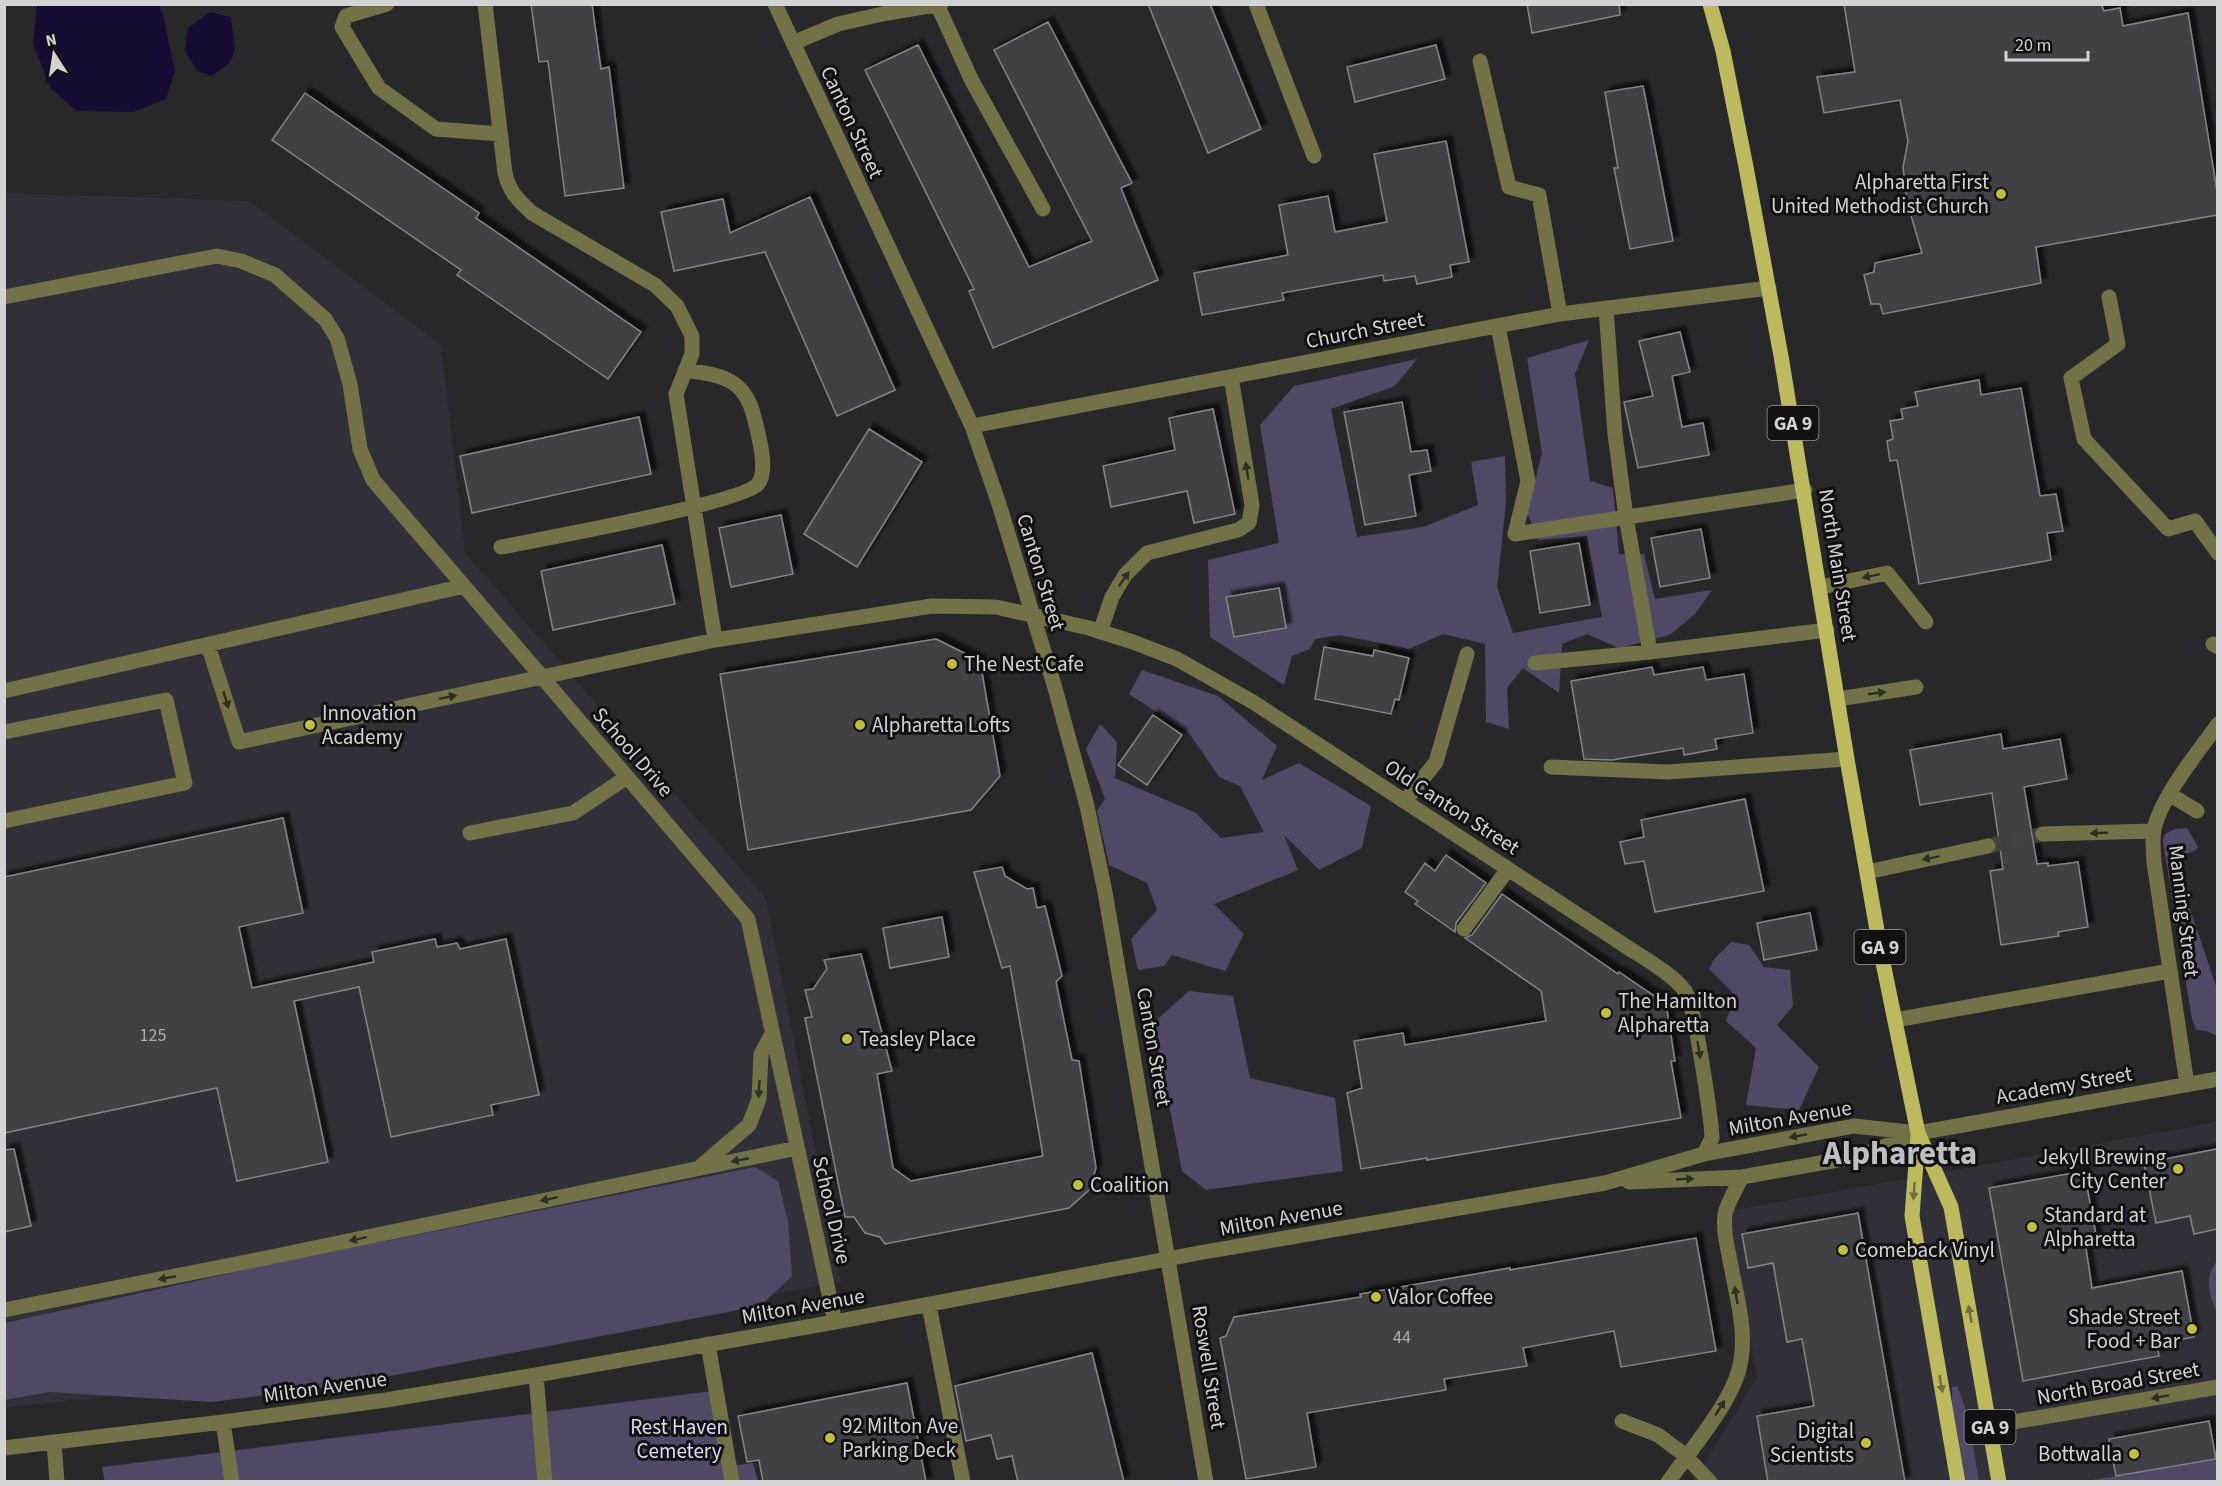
<svg xmlns="http://www.w3.org/2000/svg" width="2222" height="1486" viewBox="0 0 2222 1486" font-family="'Source Sans 3',sans-serif">
	<style>
		.built { fill: #313038 }
		.green { fill: #4f4965 }
		.water { fill: #180b33 }
		.building { fill: #414144; stroke: #848487; stroke-width: 1.5; filter: url(#shadow) }
		.lines { fill: none; stroke-linecap: round; stroke-linejoin: round }
		.minor-tunnel { stroke: #424244; stroke-width: 15; stroke-dasharray: 15 8; stroke-linecap: butt }
		.minor { stroke: #727147; stroke-width: 15 }
		.major { stroke: #bcba5f; stroke-width: 15 }
		.oneway { fill: #2e2e22 }
		.oneway2 { fill: #6f6e3c }
		.poi-dot { fill: #c1be40; stroke: #111112; stroke-width: 2 }
		.labels { text-anchor: middle; stroke-width: 6; stroke-linejoin: round; paint-order: stroke }
		.number-label { font-size: 18px; fill: #aeaeb1 }
		.shield { fill: #111112; stroke: #99999a; stroke-width: 1.5 }
		.shield-label { font-size: 20px; font-weight: bold; fill: #d3d3d5 }
		.street-label { font-size: 21px; fill: #d3d3d5; stroke: #111112 }
		.poi-label { font-size: 21px; fill: #d3d3d5; stroke: #111112; text-anchor: start }
		.park-label { font-size: 21px; fill: #dfdaf8; stroke: #111112 }
		.town-label { font-size: 33px; font-weight: bold; fill: #bfbfc2; stroke: #111112 }
	</style>
	<defs>
		<filter id="shadow"><feDropShadow dx="5.5" dy="-5.5" stdDeviation="1.5" flood-color="#0009"/></filter>
	</defs>
	<rect width="100%" height="100%" fill="#28282a"/>
	<path class="built" d="M 5,193 L 249,201 L 441,345 L 465,553 L 766,898 L 841,1282 L 369,1366 L 5,1408 Z
		M 2217,1122 L 2217,1481 L 1693,1482 L 1757,1377 L 1729,1211 Z"/>
	<path class="green" d="M 1589,340 L 1575,374 L 1590,481 L 1613,488 L 1619,554 L 1644,554 L 1655,599 L 1712,590 L 1695,614 L 1670,635 L 1619,648 L 1587,634 L 1562,644 L 1559,693 L 1523,668 L 1507,688 L 1509,729 L 1486,722 L 1485,644 L 1443,634 L 1409,649 L 1340,635 L 1315,639 L 1310,649 L 1292,656 L 1284,685 L 1210,637 L 1208,560 L 1279,543 L 1260,425 L 1294,386 L 1417,359 L 1395,386 L 1331,409 L 1357,537 L 1423,527 L 1478,505 L 1471,462 L 1505,456 L 1506,503 L 1497,587 L 1513,633 L 1602,617 L 1587,536 L 1538,540 L 1527,512 L 1542,453 L 1527,358 Z
		M 1142,670 L 1218,696 L 1277,746 L 1262,780 L 1299,763 L 1371,806 L 1362,848 L 1319,870 L 1284,835 L 1298,870 L 1214,904 L 1244,934 L 1225,971 L 1172,955 L 1164,966 L 1138,970 L 1131,939 L 1157,910 L 1147,883 L 1109,865 L 1097,811 L 1105,799 L 1086,749 L 1100,724 L 1117,742 L 1115,778 L 1196,813 L 1221,838 L 1264,832 L 1240,786 L 1219,777 L 1189,733 L 1129,694 Z
		M 2187,828 L 2198,847 L 2196,850 L 2173,859 L 2217,989 L 2217,1036 L 2206,1031 L 2196,1030 L 2192,1019 L 2163,842 L 2165,834 L 2175,829 Z
		M 1731,942 L 1749,945 L 1764,967 L 1790,970 L 1793,1006 L 1777,1025 L 1819,1067 L 1799,1110 L 1746,1105 L 1756,1048 L 1726,1021 L 1735,995 L 1709,969 L 1714,959 Z
		M 1189,991 L 1233,996 L 1250,1078 L 1335,1098 L 1343,1171 L 1206,1190 L 1182,1171 L 1153,1023 Z
		M 755,1167 L 778,1181 L 788,1221 L 792,1276 L 760,1306 L 343,1385 L 212,1402 L 49,1392 L 5,1400 L 5,1323 L 295,1259 Z
		M 2217,1262 L 2217,1311 C 2209,1297 2204,1275 2217,1262 Z
		M 1957,1386 L 1967,1413 L 1979,1481 L 1966,1481 L 1952,1403 L 1952,1387 Z
		M 713,1391 L 728,1466 L 753,1463 L 758,1481 L 105,1482 L 102,1467 Z
		M 2217,1459 L 2217,1481 L 2082,1482 Z"/>
	<path class="water" d="M 37,5 L 159,5 L 163,15 L 175,71 L 166,99 L 133,112 L 77,111 L 51,89 L 33,44 Z
		M 210,12 L 231,17 C 234,49 243,58 211,76 L 197,71 L 185,51 L 188,28 Z"/>
	<path class="building" d="M 531,4 L 592,4 L 601,69 L 609,67 L 624,188 L 565,196 L 548,61 L 539,62 Z
		M 1148,4 L 1210,4 L 1261,129 L 1208,153 Z
		M 1527,4 L 1619,4 L 1620,15 L 1532,33 Z
		M 1844,4 L 2101,4 L 2104,11 L 2120,8 L 2123,26 L 2188,13 L 2217,191 L 2217,215 L 2036,247 L 2041,283 L 1883,314 L 1880,304 L 1871,304 L 1864,275 L 1874,272 L 1875,263 L 1922,253 L 1907,202 L 1903,167 L 1908,141 L 1900,100 L 1824,113 L 1817,77 L 1855,72 Z
		M 1048,22 L 1132,183 L 1121,188 L 1158,280 L 993,348 L 969,291 L 974,289 L 865,70 L 918,45 L 1029,267 L 1092,241 L 994,50 Z
		M 1436,45 L 1445,79 L 1355,102 L 1347,67 Z
		M 1643,86 L 1673,241 L 1630,249 L 1614,168 L 1618,168 L 1605,92 Z
		M 305,93 L 479,213 L 476,218 L 641,332 L 608,379 L 457,275 L 461,270 L 272,140 Z
		M 1446,141 L 1469,262 L 1450,265 L 1452,277 L 1417,284 L 1415,276 L 1384,281 L 1383,275 L 1282,293 L 1284,300 L 1202,315 L 1194,273 L 1288,255 L 1279,205 L 1328,196 L 1335,232 L 1387,222 L 1374,154 Z
		M 810,197 L 895,390 L 837,416 L 765,252 L 674,271 L 661,212 L 723,199 L 730,233 Z
		M 1680,332 L 1690,372 L 1672,376 L 1682,427 L 1703,423 L 1709,455 L 1638,468 L 1624,402 L 1653,396 L 1639,341 Z
		M 1979,380 L 1981,395 L 2021,388 L 2040,496 L 2056,494 L 2063,531 L 2047,533 L 2051,560 L 1919,584 L 1897,460 L 1890,461 L 1887,441 L 1893,439 L 1890,421 L 1903,419 L 1901,409 L 1918,406 L 1915,392 Z
		M 1402,402 L 1411,452 L 1427,450 L 1431,471 L 1409,475 L 1416,516 L 1365,525 L 1344,412 Z
		M 1213,409 L 1235,514 L 1194,523 L 1187,491 L 1111,507 L 1103,466 L 1175,450 L 1169,418 Z
		M 639,417 L 651,474 L 472,513 L 460,456 Z
		M 869,429 L 922,462 L 857,567 L 804,534 Z
		M 781,515 L 793,574 L 731,587 L 719,528 Z
		M 1701,529 L 1710,578 L 1660,587 L 1651,538 Z
		M 1579,543 L 1590,605 L 1540,613 L 1530,551 Z
		M 662,545 L 675,604 L 553,630 L 541,571 Z
		M 1279,588 L 1286,628 L 1234,637 L 1226,597 Z
		M 936,639 L 980,661 L 1000,776 L 971,810 L 748,850 L 720,674 Z
		M 1324,647 L 1373,656 L 1374,650 L 1409,658 L 1399,700 L 1395,699 L 1391,714 L 1315,699 Z
		M 1652,667 L 1654,675 L 1703,667 L 1706,680 L 1744,674 L 1753,733 L 1715,739 L 1717,749 L 1684,755 L 1683,748 L 1612,760 L 1584,759 L 1571,681 Z
		M 1153,715 L 1182,735 L 1147,785 L 1118,765 Z
		M 2001,734 L 2003,749 L 2060,739 L 2067,779 L 2024,787 L 2037,864 L 2048,863 L 2048,866 L 2078,862 L 2088,927 L 2058,932 L 2059,936 L 2001,945 L 1990,871 L 2003,869 L 1992,793 L 1920,805 L 1910,750 Z
		M 1745,799 L 1764,891 L 1655,912 L 1644,861 L 1625,864 L 1620,842 L 1644,837 L 1641,820 Z
		M 283,818 L 303,913 L 239,927 L 252,988 L 374,962 L 372,952 L 435,939 L 437,947 L 457,943 L 460,949 L 506,939 L 539,1095 L 491,1105 L 493,1115 L 391,1137 L 359,987 L 294,1001 L 328,1162 L 237,1181 L 217,1088 L 4,1133 L 4,877 Z
		M 1446,855 L 1486,883 L 1456,923 L 1455,932 L 1415,904 L 1418,901 L 1405,892 L 1425,863 L 1435,871 Z
		M 1002,867 L 1005,876 L 1027,889 L 1033,888 L 1037,908 L 1045,906 L 1062,976 L 1056,982 L 1072,1060 L 1079,1061 L 1096,1168 L 1089,1190 L 1069,1208 L 885,1244 L 880,1237 L 865,1233 L 854,1217 L 845,1217 L 805,1018 L 812,1017 L 805,990 L 813,989 L 827,969 L 824,960 L 861,954 L 892,1071 L 877,1074 L 893,1168 L 911,1181 L 1043,1156 L 1010,966 L 1002,968 L 974,872 Z
		M 1502,894 L 1618,974 L 1619,972 L 1666,1004 L 1675,1061 L 1671,1061 L 1681,1118 L 1427,1160 L 1427,1158 L 1361,1169 L 1347,1093 L 1362,1088 L 1354,1041 L 1403,1033 L 1405,1045 L 1546,1021 L 1541,991 L 1465,938 L 1472,935 Z
		M 1810,913 L 1817,950 L 1764,960 L 1757,923 Z
		M 942,917 L 949,957 L 890,968 L 883,928 Z
		M 14,1149 L 31,1226 L 4,1232 L 4,1150 Z
		M 2217,1149 L 2217,1229 L 2194,1234 L 2190,1216 L 2156,1223 L 2144,1163 Z
		M 2084,1171 L 2097,1240 L 2085,1242 L 2092,1288 L 2182,1271 L 2194,1337 L 2157,1344 L 2159,1356 L 2023,1381 L 1989,1188 Z
		M 1858,1213 L 1905,1482 L 1768,1482 L 1757,1416 L 1814,1406 L 1802,1339 L 1787,1342 L 1773,1263 L 1748,1268 L 1742,1234 Z
		M 1696,1238 L 1716,1351 L 1621,1367 L 1614,1331 L 1523,1348 L 1527,1366 L 1444,1379 L 1446,1390 L 1307,1413 L 1316,1467 L 1246,1479 L 1220,1338 L 1226,1336 L 1234,1317 L 1361,1297 L 1360,1294 L 1510,1268 L 1510,1270 Z
		M 1092,1353 L 1124,1482 L 1018,1482 L 1012,1456 L 997,1459 L 991,1435 L 966,1441 L 955,1386 Z
		M 907,1383 L 926,1482 L 763,1482 L 759,1460 L 747,1462 L 738,1416 Z
		M 2209,1421 L 2216,1459 L 2116,1476 L 2109,1439 Z"/>
	<g class="lines">
		<path class="minor-tunnel" d="M 1988,846 L 2043,834"/>
		<path class="minor" d="M 387,4 L 346,16 L 342,27 L 379,88 L 436,129 L 500,134
			M 485,4 L 505,173 C 510,193 517,199 532,213 L 655,285 L 677,306 L 692,336 L 692,354 L 676,394 L 715,640
			M 775,4 L 972,426 L 999,504 L 1055,688 L 1087,806 L 1105,892 L 1206,1482
			M 937,4 L 971,79 L 1043,209
			M 1256,4 L 1314,156
			M 793,43 L 838,24 L 887,13 L 941,4
			M 1480,61 L 1509,187 L 1539,195 L 1560,314
			M 4,297 L 217,256 L 241,261 L 275,275 L 325,319 L 337,338 L 350,384 L 360,449 L 373,480 L 542,677 L 239,742 L 208,645
			M 2109,297 L 2118,344 L 2071,378 L 2084,439 L 2168,529 L 2195,521 L 2218,553
			M 1606,308 L 1615,434 L 1626,517 L 1650,652
			M 1498,326 L 1528,481 L 1515,534 L 1805,490
			M 972,426 L 1560,314 L 1769,288
			M 501,547 C 537,540 744,502 758,484 C 769,470 758,433 754,417 C 745,378 720,375 685,370
			M 1821,587 L 1887,573 L 1926,622
			M 1100,632 L 1112,597 L 1125,575 L 1147,553 L 1238,530 L 1249,523 L 1252,505 L 1231,377
			M 2213,644 L 2218,647
			M 1535,663 L 1650,652 L 1827,630
			M 4,691 L 464,586
			M 1838,699 L 1916,687
			M 4,732 L 166,700 L 185,783 L 4,821
			M 1551,767 L 1668,772 L 1847,759
			M 2169,794 L 2197,811
			M 1405,801 L 1436,762 L 1467,654
			M 470,833 L 573,813 L 627,777
			M 2043,834 L 2154,831
			M 1867,872 L 1988,846
			M 1464,929 L 1508,869
			M 1895,1020 L 2170,971
			M 2187,1085 L 2154,862 C 2153,851 2152,840 2154,829 C 2162,795 2197,754 2218,724
			M 701,1166 L 749,1125 L 759,1099 L 761,1054 L 772,1034
			M 1629,1182 L 1742,1177 L 1860,1156 L 1918,1133 L 2218,1079
			M 929,1305 L 963,1482
			M 4,1310 L 256,1260 L 797,1148
			M 835,1322 L 748,919 L 542,677 L 715,640 L 932,606 L 996,607 L 1089,628 L 1133,642 L 1177,659 L 1253,702 L 1618,941 C 1638,955 1671,972 1685,991 C 1695,1005 1708,1102 1711,1124 L 1712,1138 L 1704,1154
			M 708,1344 L 732,1482
			M 536,1375 L 545,1482
			M 1622,1421 L 1658,1435 L 1686,1456 L 1710,1482
			M 223,1422 L 232,1482
			M 1990,1426 L 2218,1387
			M 54,1442 L 57,1482
			M 4,1448 L 223,1422 L 386,1400 L 536,1375 L 835,1322 L 1204,1252 L 1605,1183 L 1704,1154 L 1854,1126 L 1918,1133
			M 1668,1482 C 1689,1452 1731,1403 1739,1369 C 1749,1333 1735,1292 1729,1255 C 1726,1242 1723,1228 1725,1214 C 1728,1201 1736,1189 1742,1177"/>
		<path class="major" d="M 1710,4 L 1723,51 L 1746,167 L 1781,356 L 1847,759 L 1881,953 L 1918,1133 L 1951,1207 L 1999,1482
			M 1918,1136 L 1912,1216 L 1958,1482"/>
	</g>
	<defs><path id="oneway-solid" d="M-6-.8H1V-3.2L6.5 0L1 3.2V.8H-6Z" transform="scale(1.5)"/></defs>
	<g class="oneway">
		<use href="#oneway-solid" transform="translate(1247 471) rotate(-99)"/>
		<use href="#oneway-solid" transform="translate(1871 576) rotate(168)"/>
		<use href="#oneway-solid" transform="translate(1124 579) rotate(-55)"/>
		<use href="#oneway-solid" transform="translate(1877 693) rotate(-8)"/>
		<use href="#oneway-solid" transform="translate(448 697) rotate(-12)"/>
		<use href="#oneway-solid" transform="translate(226 700) rotate(73)"/>
		<use href="#oneway-solid" transform="translate(2099 833) rotate(178)"/>
		<use href="#oneway-solid" transform="translate(1931 858) rotate(168)"/>
		<use href="#oneway-solid" transform="translate(1699 1050) rotate(80)"/>
		<use href="#oneway-solid" transform="translate(759 1089) rotate(94)"/>
		<use href="#oneway-solid" transform="translate(1798 1136) rotate(169)"/>
		<use href="#oneway-solid" transform="translate(740 1160) rotate(169)"/>
		<use href="#oneway-solid" transform="translate(1685 1179) rotate(-3)"/>
		<use href="#oneway-solid" transform="translate(549 1199) rotate(168)"/>
		<use href="#oneway-solid" transform="translate(358 1239) rotate(168)"/>
		<use href="#oneway-solid" transform="translate(167 1278) rotate(169)"/>
		<use href="#oneway-solid" transform="translate(1736 1295) rotate(-100)"/>
		<use href="#oneway-solid" transform="translate(2160 1397) rotate(170)"/>
		<use href="#oneway-solid" transform="translate(1720 1408) rotate(-58)"/>
	</g>
	<g class="oneway2">
		<use href="#oneway-solid" transform="translate(1914 1191) rotate(94)"/>
		<use href="#oneway-solid" transform="translate(1970 1314) rotate(-100)"/>
		<use href="#oneway-solid" transform="translate(1941 1384) rotate(80)"/>
	</g>
	<g class="poi-dot">
		<circle cx="2001" cy="194" r="6"/>
		<circle cx="952" cy="664" r="6"/>
		<circle cx="310" cy="725" r="6"/>
		<circle cx="860" cy="725" r="6"/>
		<circle cx="1606" cy="1013" r="6"/>
		<circle cx="847" cy="1039" r="6"/>
		<circle cx="2178" cy="1169" r="6"/>
		<circle cx="1078" cy="1185" r="6"/>
		<circle cx="2032" cy="1227" r="6"/>
		<circle cx="1843" cy="1250" r="6"/>
		<circle cx="1376" cy="1297" r="6"/>
		<circle cx="2192" cy="1329" r="6"/>
		<circle cx="830" cy="1438" r="6"/>
		<circle cx="1866" cy="1443" r="6"/>
		<circle cx="2134" cy="1454" r="6"/>
	</g>
	<g class="labels">
		<g class="number-label">
			<text x="153" y="1041">125</text>
			<text x="1402" y="1343">44</text>
		</g>
		<g class="shield">
			<rect x="1767.5" y="406" width="51" height="34" rx="4.5"/>
			<rect x="1854.5" y="930" width="51" height="34" rx="4.5"/>
			<rect x="1964.5" y="1410" width="51" height="34" rx="4.5"/>
		</g>
		<g class="shield-label">
			<text x="1793" y="430">GA 9</text>
			<text x="1880" y="954">GA 9</text>
			<text x="1990" y="1434">GA 9</text>
		</g>
		<g class="street-label">
			<text transform="translate(852 122) rotate(65)" y="7">Canton Street</text>
			<text transform="translate(1365 330) rotate(-11)" y="7">Church Street</text>
			<text transform="translate(1838 565) rotate(81)" y="7">North Main Street</text>
			<text transform="translate(1041 572) rotate(73)" y="7">Canton Street</text>
			<text transform="translate(633 752) rotate(49)" y="7">School Drive</text>
			<text transform="translate(1452 807) rotate(33)" y="7">Old Canton Street</text>
			<text transform="translate(2184 911) rotate(83)" y="7">Manning Street</text>
			<text transform="translate(1154 1047) rotate(80)" y="7">Canton Street</text>
			<text transform="translate(2064 1085) rotate(-10)" y="7">Academy Street</text>
			<text transform="translate(1790 1118) rotate(-10)" y="7">Milton Avenue</text>
			<text transform="translate(832 1210) rotate(77)" y="7">School Drive</text>
			<text transform="translate(1281 1218) rotate(-10)" y="7">Milton Avenue</text>
			<text transform="translate(803 1306) rotate(-10)" y="7">Milton Avenue</text>
			<text transform="translate(1209 1367) rotate(81)" y="7">Roswell Street</text>
			<text transform="translate(2118 1383) rotate(-10)" y="7">North Broad Street</text>
			<text transform="translate(325 1387) rotate(-8)" y="7">Milton Avenue</text>
		</g>
		<g class="poi-label">
			<text x="1989" y="189" text-anchor="end">Alpharetta First<tspan x="1989" dy="24">United Methodist Church</tspan></text>
			<text x="964" y="671">The Nest Cafe</text>
			<text x="322" y="720">Innovation<tspan x="322" dy="24">Academy</tspan></text>
			<text x="872" y="732">Alpharetta Lofts</text>
			<text x="1618" y="1008">The Hamilton<tspan x="1618" dy="24">Alpharetta</tspan></text>
			<text x="859" y="1046">Teasley Place</text>
			<text x="2166" y="1164" text-anchor="end">Jekyll Brewing<tspan x="2166" dy="24">City Center</tspan></text>
			<text x="1090" y="1192">Coalition</text>
			<text x="2044" y="1222">Standard at<tspan x="2044" dy="24">Alpharetta</tspan></text>
			<text x="1855" y="1257">Comeback Vinyl</text>
			<text x="1388" y="1304">Valor Coffee</text>
			<text x="2180" y="1324" text-anchor="end">Shade Street<tspan x="2180" dy="24">Food + Bar</tspan></text>
			<text x="842" y="1433">92 Milton Ave<tspan x="842" dy="24">Parking Deck</tspan></text>
			<text x="1854" y="1438" text-anchor="end">Digital<tspan x="1854" dy="24">Scientists</tspan></text>
			<text x="2122" y="1461" text-anchor="end">Bottwalla</text>
		</g>
		<g class="park-label">
			<text x="679" y="1434">Rest Haven<tspan x="679" dy="24">Cemetery</tspan></text>
		</g>
		<g class="town-label">
			<text x="1900" y="1164">Alpharetta</text>
		</g>
	</g>
	<rect width="2222" height="1486" fill="none" stroke="#d3d3d5" stroke-width="12"/>
	<g transform="translate(54 54) rotate(348)" stroke="#111112" stroke-width="4.5" paint-order="stroke">
	<path d="M0-4.5L10 22L0 15L-10 22Z" fill="#d3d3d5"/>
	<text y="-9" font-size="16" font-weight="bold" text-anchor="middle" fill="#d3d3d5">N</text>
	</g>
	<path d="M2006 51v9h82v-9" fill="none" stroke="#d3d3d5" stroke-width="3"/>
	<text x="2015" y="51" font-size="18" fill="#d3d3d5" stroke="#111112" stroke-width="4.5" paint-order="stroke">20 m</text>
</svg>
